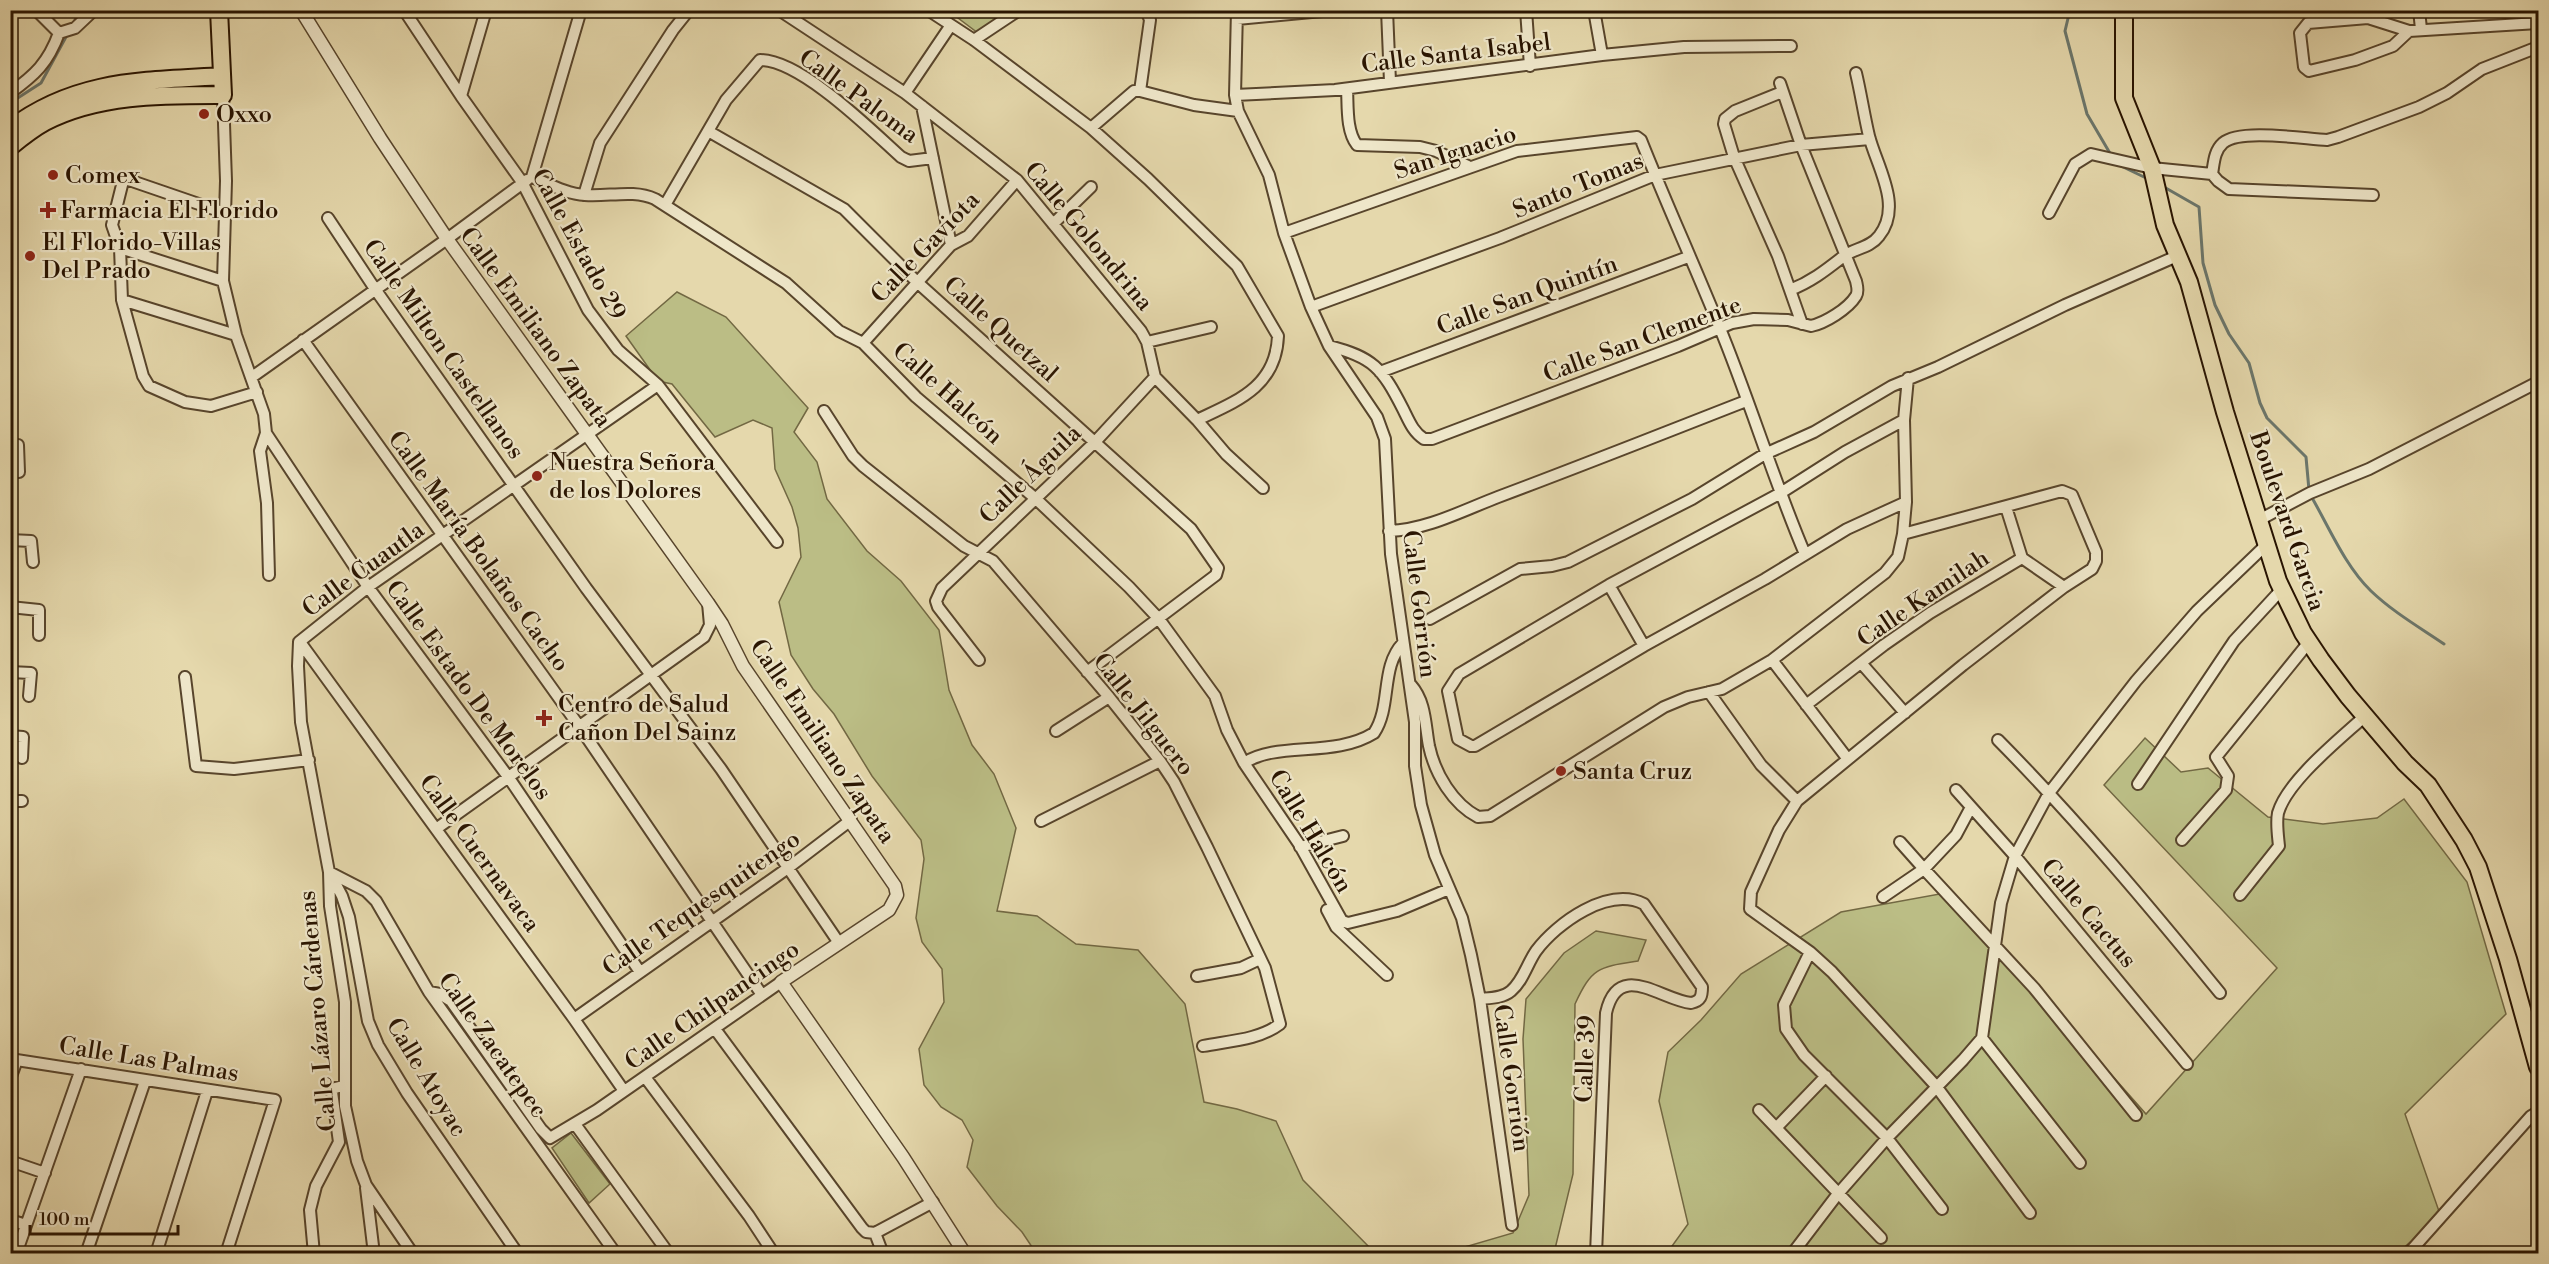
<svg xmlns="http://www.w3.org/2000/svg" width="2549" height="1264" viewBox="0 0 2549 1264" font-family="'Libre Bodoni',serif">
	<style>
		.green { fill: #bbbd85; stroke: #726843; stroke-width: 1.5 }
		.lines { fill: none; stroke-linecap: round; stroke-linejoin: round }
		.stream { stroke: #6b766b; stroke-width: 3 }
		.minor-casing { stroke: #58452c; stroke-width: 14 }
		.tertiary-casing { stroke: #58452c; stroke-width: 15 }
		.primary-casing { stroke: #291401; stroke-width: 20 }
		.minor { stroke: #eee6c9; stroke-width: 10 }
		.tertiary { stroke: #eee6c9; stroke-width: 12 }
		.primary { stroke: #e5d8ac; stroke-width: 16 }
		.poi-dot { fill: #8f2418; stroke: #eee6c9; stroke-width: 2 }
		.labels { text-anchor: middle; stroke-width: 4.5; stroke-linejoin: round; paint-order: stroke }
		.street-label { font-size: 24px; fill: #291401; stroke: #eee6c9 }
		.poi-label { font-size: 24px; fill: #291401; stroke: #eee6c9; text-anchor: start }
	</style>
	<rect width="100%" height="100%" fill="#e5d8ac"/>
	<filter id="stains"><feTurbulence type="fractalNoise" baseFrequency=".00333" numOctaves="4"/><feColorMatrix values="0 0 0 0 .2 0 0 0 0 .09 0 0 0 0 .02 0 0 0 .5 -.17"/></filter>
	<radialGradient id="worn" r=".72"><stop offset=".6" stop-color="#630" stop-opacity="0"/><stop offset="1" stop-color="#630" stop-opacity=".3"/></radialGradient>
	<path class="green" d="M 952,10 L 1008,11 L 978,33 L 950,12 Z
		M 677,292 L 726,317 L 808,408 L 794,432 L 817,462 L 827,499 L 867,551 L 901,581 L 939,630 L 949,690 L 972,745 L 994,774 L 1016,828 L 997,911 L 1037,916 L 1076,944 L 1138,950 L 1185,1004 L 1204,1102 L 1237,1109 L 1276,1121 L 1303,1180 L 1375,1253 L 1036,1253 L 1022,1232 L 997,1206 L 967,1167 L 973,1140 L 962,1120 L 941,1107 L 924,1085 L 919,1049 L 944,1002 L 942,969 L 922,942 L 916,918 L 924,859 L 921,840 L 872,776 L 834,714 L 813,689 L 791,655 L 779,602 L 801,557 L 798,528 L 792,507 L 775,469 L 772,428 L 753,420 L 715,437 L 672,384 L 658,381 L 626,336 Z
		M 2145,738 L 2181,772 L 2208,768 L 2268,817 L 2323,824 L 2377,818 L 2404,799 L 2467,882 L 2506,1014 L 2405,1114 L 2441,1217 L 2397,1253 L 1667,1253 L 1688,1224 L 1659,1101 L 1668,1052 L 1701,1020 L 1741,974 L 1841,912 L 1945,893 L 1973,918 L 2146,1114 L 2277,968 L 2104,785 Z
		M 1596,931 L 1646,940 L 1638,961 C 1599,967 1592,967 1575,1004 L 1573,1174 L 1554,1253 L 1441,1254 L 1513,1233 L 1529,1195 L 1523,1039 L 1526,999 L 1564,953 Z
		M 571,1133 L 610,1184 L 589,1203 L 552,1148 Z"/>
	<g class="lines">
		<path class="stream" d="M 2070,10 L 2065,31 L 2087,114 L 2111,155
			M 73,24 L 80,10
			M 10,103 L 41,83 L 67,35
			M 2119,165 L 2144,177
			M 2164,187 L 2199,207 L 2203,263 L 2215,305 L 2229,334 L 2249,363 L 2260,403 L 2267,418 L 2306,457 L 2309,490
			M 2311,496 C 2329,527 2345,566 2371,591 C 2393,612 2419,627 2444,644"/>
		<defs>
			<path id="minor" d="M 36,10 L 59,33
				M 404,10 L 461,96 L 522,182 L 588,310 L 618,350 L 658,385 L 777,542
				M 779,10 L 905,93 L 1017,180 L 1141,331 L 1147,342 L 1155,377 L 1197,420 L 1226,454 L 1263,488
				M 928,10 L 974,40 L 1091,128 L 1148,179 L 1237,266 L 1278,336 C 1276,387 1237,401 1197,420
				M 1237,10 L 1235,95 L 1238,111 L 1269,175 L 1284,233 L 1311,307 L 1329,346 L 1377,417 L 1385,439 L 1391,554 L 1415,722 L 1415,766 L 1421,805 L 1435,855 L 1462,918 L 1471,955 L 1480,999 L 1512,1225
				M 1387,10 L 1390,82
				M 1526,10 L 1530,66
				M 1594,10 L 1602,55
				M 1777,10 L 1807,10
				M 2419,10 L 2421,29
				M 1237,19 L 1333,10
				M 2409,31 L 2393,46 L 2355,60 L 2309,71 L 2304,67 L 2300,33 L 2308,23 L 2368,18 L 2409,31 L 2538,23
				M 59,33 L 75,28 L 94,10
				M 974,40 L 1019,10
				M 1347,89 C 1348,106 1346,131 1357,145 L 1420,147 L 1436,151 L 1468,166
				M 1140,91 L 1150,20 L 1146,10
				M 1782,92 L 1735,111 L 1725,119 L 1724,124 L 1734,157 L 1778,256 L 1802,324
				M 10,93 C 35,75 48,63 59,33
				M 905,93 L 951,25
				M 223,95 L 226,181 L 223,281 L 236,335 L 264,414 L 266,433 L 260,451 L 267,503 L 269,575
				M 1235,95 L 1335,90 L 1602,55 L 1684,47 L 1791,46
				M 461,96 L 486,10
				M 922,106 L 951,245
				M 1091,128 L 1134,91 L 1140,91 L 1194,105 L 1238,111
				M 708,131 L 844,209 L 917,282 L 1191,529 L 1218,568 L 1216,575 L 1087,672
				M 532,177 C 549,184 567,194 585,195 C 608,197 633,189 655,199 L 786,283 L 839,331 L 863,343 L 916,397 L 1036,499 L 1129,587 L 1159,619 L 1215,696 L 1227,730 L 1244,763 L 1299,844 L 1342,921 L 1348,923 L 1397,911 L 1449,889
				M 532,177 L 581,10
				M 584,195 L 600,143 L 673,30 L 689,10
				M 2373,195 L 2229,189 L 2218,181 L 2212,174 C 2214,163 2214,151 2223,143 C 2240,128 2304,139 2327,140 L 2338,137 L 2419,107 L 2447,93 L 2482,69 L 2538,47
				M 665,205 L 726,100 L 760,60 C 801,60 871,130 901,157 L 909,161 L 933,158
				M 225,213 L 126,179 L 123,181 L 112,225 L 120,248 L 122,300 L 143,376 L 149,386 L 185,402 L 211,406 L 257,392
				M 2049,213 L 2075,164 L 2091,154 L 2152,168 L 2212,174
				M 328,218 L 375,289 L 586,588 L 721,769 L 839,943
				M 1053,224 L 1091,187
				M 1284,233 L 1517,151 L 1637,137 L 1641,140 C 1666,203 1694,264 1719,326 C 1750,401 1773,479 1805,554
				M 120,248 L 223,281
				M 1790,290 C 1811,282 1826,270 1844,256 C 1855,248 1870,248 1879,236 C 1903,206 1877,167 1869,136 C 1864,115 1861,94 1856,73
				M 122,300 L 236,335
				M 1311,307 L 1500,238 L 1655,175 L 1801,145 L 1870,139
				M 303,340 L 579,726 L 762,995
				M 1147,342 L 1211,327
				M 863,343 L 951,245 L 968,236 L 1017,180
				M 1329,346 C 1373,357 1382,368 1403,409 C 1409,421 1413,432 1424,439 L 1432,439 L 1678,346 L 1732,323 L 1754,319 L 1788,320 L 1811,326 C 1825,323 1848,309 1856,296 C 1859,291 1857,286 1856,281 L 1801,145 L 1780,83
				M 1380,372 L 1688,257
				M 252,377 L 447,239 L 527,180
				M 824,411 L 853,456 L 863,466 L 964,546 L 993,561 L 1109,697 L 1160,761 L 1174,782 L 1207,847 L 1265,968 L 1280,1024 C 1259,1040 1228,1041 1203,1046
				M 1904,420 L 1845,452 L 1779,494 L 1609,585 L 1459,674 L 1448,691 L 1458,739 L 1471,746 L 1475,746 L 1644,646 L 1765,579 L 1847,529 L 1906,502
				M 266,433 L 368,587 L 509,778 L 640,972
				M 10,472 L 19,472 L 18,445
				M 2006,507 L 2022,558
				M 2259,520 L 2310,493 L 2369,469 L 2538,382
				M 1389,531 C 1426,530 1464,510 1498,497 C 1581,466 1664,433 1746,401
				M 1903,534 L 2062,491 L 2072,495 L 2096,552 L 2096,561 L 2092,569 L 2064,587 L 1963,665 L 1797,801 L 1779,830 L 1751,892 L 1750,909 L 1810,952 L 1832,972 L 1936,1086 L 2030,1213
				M 10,540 L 31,541 L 33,562
				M 2022,558 L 2064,587
				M 1609,585 L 1644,646
				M 10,607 L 39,610 L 39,635
				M 1430,619 L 1520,569 L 1552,566 L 1568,562 L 1692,499 L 1765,454 L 1814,432 L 1892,386 L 1938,367 L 2065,305 L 2177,256
				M 299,642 L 298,666 L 301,722 L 329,872 L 330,906 L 345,1002 L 345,1106 L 357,1161 L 366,1185 L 413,1254
				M 299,642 L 368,587 L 658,385
				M 300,642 L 574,1019 L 624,1091
				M 979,660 L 938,607 L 936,601 L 942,588 L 1095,442 L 1155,377
				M 1772,660 L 1847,758
				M 1862,664 L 1905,713
				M 10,672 L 31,673 L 29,696
				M 185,677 L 196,766 L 234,769 L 309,760
				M 1411,685 C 1426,702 1425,725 1429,746 C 1435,774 1453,804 1478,817 L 1490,816 L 1664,707 L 1688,697 L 1722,689 L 1772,660 L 1885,573 L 1898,557 L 1903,534 L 1906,502 L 1904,420 L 1908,378
				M 1709,692 L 1761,765 L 1797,801
				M 1806,705 L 1884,645 L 1930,613 L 2022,558
				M 1056,731 L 1109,697
				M 10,736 L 23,737 L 22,758
				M 1998,740 C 2077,820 2149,906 2220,993
				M 1244,763 C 1278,741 1334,758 1374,733 C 1392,706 1380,667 1403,643
				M 2138,784 L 2234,641 L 2282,589
				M 1956,790 L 2015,856 L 2187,1064
				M 10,801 L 22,801
				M 1041,821 L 1160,761
				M 436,829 L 704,637 L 710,625 L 708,603
				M 2182,840 L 2226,790 L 2228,776 L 2216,757 L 2309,642
				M 1900,842 L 1924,869 L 1956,835 L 1971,807
				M 1300,847 L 1343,836
				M 329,872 L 366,891 L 376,901 L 429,992 L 616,1254
				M 331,875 L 342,896 L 349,917 L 368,1021 L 378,1045 L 407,1093 L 518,1254
				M 2240,895 L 2279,846 C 2278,836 2276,823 2278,813 C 2287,781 2340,739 2365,716
				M 1883,897 L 1924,869 L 2034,988 L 2136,1115
				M 1327,910 L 1336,927 L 1387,975
				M 1810,952 L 1784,1005 L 1786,1029 L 1804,1055 L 1887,1138 L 1942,1209
				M 1197,976 L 1241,968 L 1260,959
				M 429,992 L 440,994 L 451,1001 L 541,1129 L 550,1138 L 597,1110 L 781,982
				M 1480,999 C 1490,998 1503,998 1511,991 C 1523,981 1527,964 1536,951 C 1557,923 1608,886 1644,904 L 1702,987 C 1702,996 1701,1001 1691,1003 C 1661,1000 1618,959 1606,1013 L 1596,1254
				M 574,1019 L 788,868 L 851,820
				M 715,1029 L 862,1228 L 866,1232 L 875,1233
				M 1982,1038 L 2080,1163
				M 10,1059 L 275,1100 L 226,1254
				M 645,1077 L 749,1216 L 774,1254
				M 10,1079 L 17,1060
				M 1759,1110 L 1881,1238
				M 575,1124 L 669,1254
				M 1776,1128 L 1826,1076
				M 10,1161 L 45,1173
				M 366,1188 L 374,1254
				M 10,1220 L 26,1225
				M 875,1233 L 933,1202
				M 875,1233 L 883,1254
				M 16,1254 L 81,1069
				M 86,1254 L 145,1081
				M 156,1254 L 207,1091
				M 314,1254 L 310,1210 L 316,1186 L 339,1142 L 332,1092 L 335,1088 L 343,1086
				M 1792,1254 L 1837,1195 L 1887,1138 L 1963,1060 L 1982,1038 L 2001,903 L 2015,856 L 2049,793 L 2136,681 L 2197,611 L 2266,545
				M 2408,1254 L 2531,1116 L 2538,1112"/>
			<path id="tertiary" d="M 301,10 L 380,138 L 447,239 L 708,603 L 722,624 L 743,666 L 895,886 L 897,895 L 889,910 L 781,982 L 903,1157 L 965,1254"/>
			<path id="primary" d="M 2124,10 L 2124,98 L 2152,168 L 2165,225 L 2189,282 L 2225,412 L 2278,581 L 2303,633 L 2321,660 L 2348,696 L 2405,763 L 2428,785 L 2464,840 L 2478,867 L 2508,959 L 2538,1067
				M 10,129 C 76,79 143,81 222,76
				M 10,147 C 21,138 32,129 45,122 C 99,94 164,95 223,95 L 219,10"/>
		</defs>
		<use href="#minor" class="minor-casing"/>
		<use href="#tertiary" class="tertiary-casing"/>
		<use href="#primary" class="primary-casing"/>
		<use href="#minor" class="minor"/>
		<use href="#tertiary" class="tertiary"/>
		<use href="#primary" class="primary"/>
	</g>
	<g class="poi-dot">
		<circle cx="204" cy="114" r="6"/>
		<circle cx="53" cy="175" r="6"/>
		<path d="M45 201h6v6h6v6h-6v6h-6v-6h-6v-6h6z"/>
		<circle cx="30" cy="256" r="6"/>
		<circle cx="537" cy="476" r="6"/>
		<path d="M541 709h6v6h6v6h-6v6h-6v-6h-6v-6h6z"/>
		<circle cx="1561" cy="771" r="6"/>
	</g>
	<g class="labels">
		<g class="street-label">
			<text transform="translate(1456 53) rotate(-7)" y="8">Calle Santa Isabel</text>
			<text transform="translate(859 96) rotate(36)" y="8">Calle Paloma</text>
			<text transform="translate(1455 152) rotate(-18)" y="8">San Ignacio</text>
			<text transform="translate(1578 185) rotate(-22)" y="8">Santo Tomas</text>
			<text transform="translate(1089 236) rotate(50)" y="8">Calle Golondrina</text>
			<text transform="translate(579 244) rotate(61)" y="8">Calle Estado 29</text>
			<text transform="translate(925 247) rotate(-46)" y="8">Calle Gaviota</text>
			<text transform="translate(1527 295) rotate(-20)" y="8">Calle San Quintín</text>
			<text transform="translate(536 327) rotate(54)" y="8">Calle Emiliano Zapata</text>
			<text transform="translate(1001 329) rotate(42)" y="8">Calle Quetzal</text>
			<text transform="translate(1642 339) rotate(-20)" y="8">Calle San Clemente</text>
			<text transform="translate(444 349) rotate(55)" y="8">Calle Milton Castellanos</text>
			<text transform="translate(948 393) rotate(42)" y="8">Calle Halcón</text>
			<text transform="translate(1030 474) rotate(-44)" y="8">Calle Águila</text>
			<text transform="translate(2288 521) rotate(71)" y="8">Boulevard Garcia</text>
			<text transform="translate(479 551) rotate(54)" y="8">Calle María Bolaños Cacho</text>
			<text transform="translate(363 569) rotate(-36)" y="8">Calle Cuautla</text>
			<text transform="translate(1923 598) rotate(-34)" y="8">Calle Kamilah</text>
			<text transform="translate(1420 604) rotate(83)" y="8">Calle Gorrión</text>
			<text transform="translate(469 690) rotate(54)" y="8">Calle Estado De Morelos</text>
			<text transform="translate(1144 714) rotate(52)" y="8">Calle Jilguero</text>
			<text transform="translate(823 741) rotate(56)" y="8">Calle Emiliano Zapata</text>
			<text transform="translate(1311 831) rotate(59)" y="8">Calle Halcón</text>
			<text transform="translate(480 853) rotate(54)" y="8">Calle Cuernavaca</text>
			<text transform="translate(701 903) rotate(-35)" y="8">Calle Tequesquitengo</text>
			<text transform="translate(2089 913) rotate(50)" y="8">Calle Cactus</text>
			<text transform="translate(712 1005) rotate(-35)" y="8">Calle Chilpancingo</text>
			<text transform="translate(317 1011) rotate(-95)" y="8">Calle Lázaro Cárdenas</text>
			<text transform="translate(493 1045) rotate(55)" y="8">Calle Zacatepec</text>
			<text transform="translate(149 1059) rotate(9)" y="8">Calle Las Palmas</text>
			<text transform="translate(1585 1059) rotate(-88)" y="8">Calle 39</text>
			<text transform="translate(427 1077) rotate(59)" y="8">Calle Atoyac</text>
			<text transform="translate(1512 1078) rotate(82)" y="8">Calle Gorrión</text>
		</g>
		<g class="poi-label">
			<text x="216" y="122">Oxxo</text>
			<text x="65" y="183">Comex</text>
			<text x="60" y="218">Farmacia El Florido</text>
			<text x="42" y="250">El Florido-Villas<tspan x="42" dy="28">Del Prado</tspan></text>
			<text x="549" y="470">Nuestra Señora<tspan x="549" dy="28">de los Dolores</tspan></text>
			<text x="558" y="712">Centro de Salud<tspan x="558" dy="28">Cañon Del Sainz</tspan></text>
			<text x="1573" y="779">Santa Cruz</text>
		</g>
	</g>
	<rect width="2549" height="1264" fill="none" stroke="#e5d8ac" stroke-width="36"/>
	<rect x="12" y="12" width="2525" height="1240" fill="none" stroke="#291401" stroke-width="3"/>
	<rect x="18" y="18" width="2513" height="1228" fill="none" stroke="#291401" stroke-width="1.5"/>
	<path d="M30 1225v9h148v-9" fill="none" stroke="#291401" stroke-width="3"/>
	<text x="39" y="1225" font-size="18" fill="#291401" stroke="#eee6c9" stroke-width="4.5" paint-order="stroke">100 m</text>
	<rect width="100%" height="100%" filter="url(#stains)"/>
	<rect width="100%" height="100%" fill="url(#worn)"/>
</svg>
